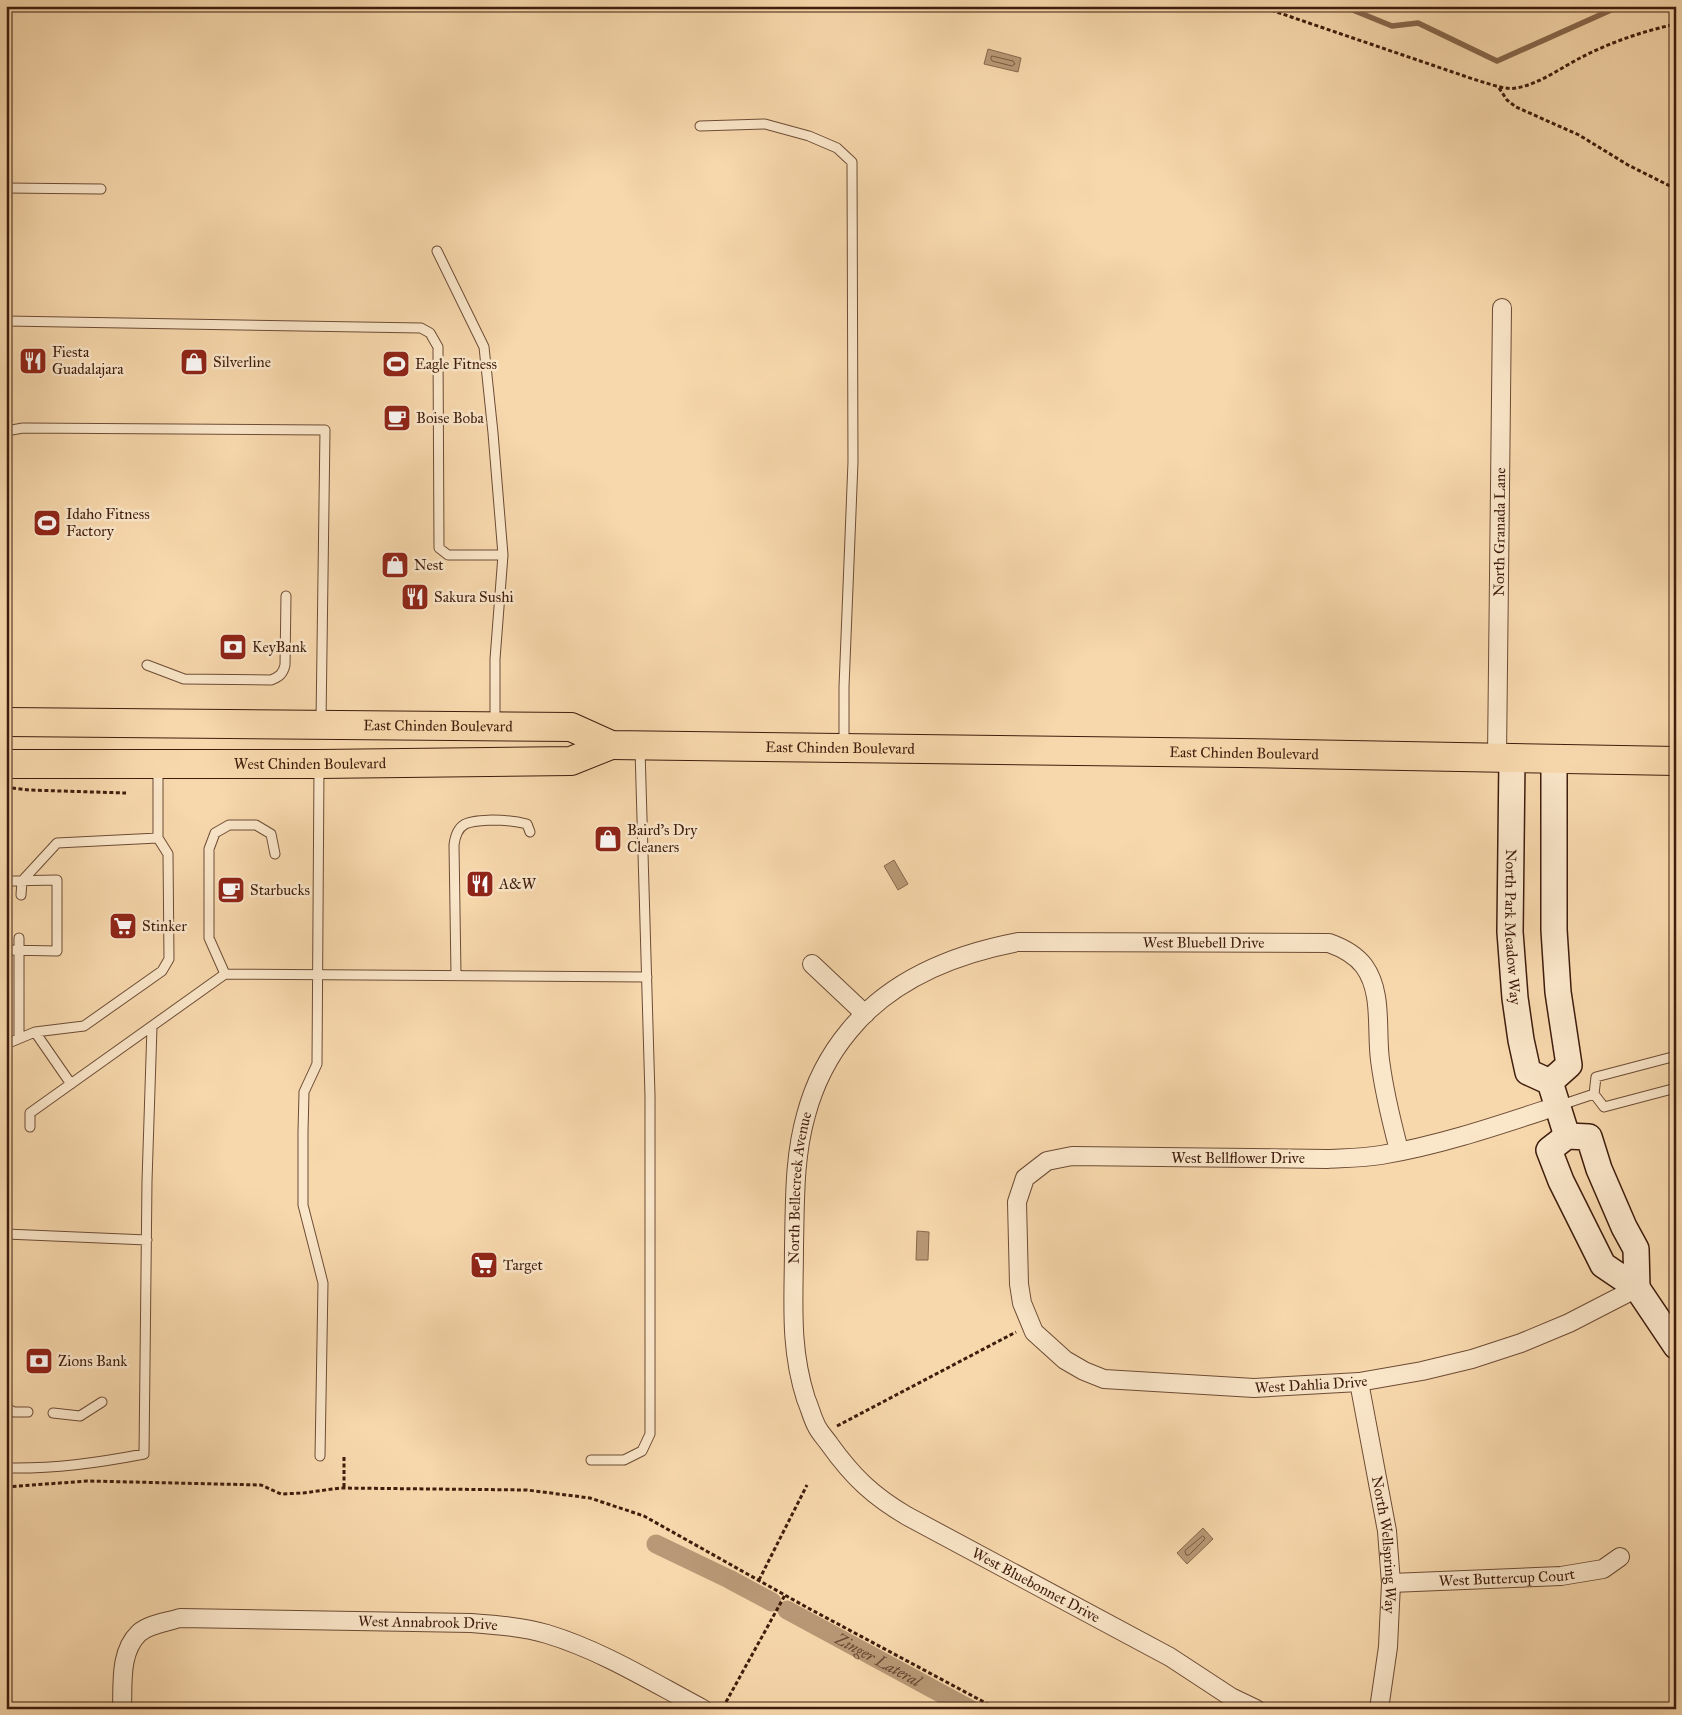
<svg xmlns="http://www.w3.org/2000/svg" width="1682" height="1715" viewBox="0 0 1682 1715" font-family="'IM FELL Great Primer',serif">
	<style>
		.water { fill: #b89876; stroke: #88674c }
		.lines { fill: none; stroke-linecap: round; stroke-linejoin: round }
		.shore { stroke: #7c5a42; stroke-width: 1 }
		.stream { stroke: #88674c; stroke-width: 5.5 }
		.canal { stroke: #b89876; stroke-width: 19 }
		.lane-casing { stroke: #6d4c35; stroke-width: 11 }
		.street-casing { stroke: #6d4c35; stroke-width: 20 }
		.secondary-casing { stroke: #3f1d0d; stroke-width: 28 }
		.primary-casing { stroke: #3f1d0d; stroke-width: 30 }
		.path { stroke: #3f1d0d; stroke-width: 3; stroke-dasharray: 4 2.5; stroke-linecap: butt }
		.lane { stroke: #fae6c9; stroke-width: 9 }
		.street { stroke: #fae6c9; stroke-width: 18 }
		.secondary { stroke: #fae6c9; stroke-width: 25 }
		.primary { stroke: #f7d8ac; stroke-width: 28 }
		.labels { text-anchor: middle; stroke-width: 5; stroke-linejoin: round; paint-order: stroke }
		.poi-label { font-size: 15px; fill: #3f1d0d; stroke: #fae6c9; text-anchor: start }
		.street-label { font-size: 15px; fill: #3f1d0d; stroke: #fae6c9 }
		.water-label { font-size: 16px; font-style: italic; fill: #694832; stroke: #fae6c9 }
	</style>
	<rect width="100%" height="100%" fill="#f7d8ac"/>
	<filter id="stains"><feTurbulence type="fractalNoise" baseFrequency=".004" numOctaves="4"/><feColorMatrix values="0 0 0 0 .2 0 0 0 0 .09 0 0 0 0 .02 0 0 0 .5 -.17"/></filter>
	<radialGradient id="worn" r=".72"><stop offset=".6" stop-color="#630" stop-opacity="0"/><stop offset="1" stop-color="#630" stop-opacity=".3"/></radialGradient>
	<path class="water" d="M 988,49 L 1021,58 L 1018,72 L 984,64 Z
		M 894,860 L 908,884 L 898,890 L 884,866 Z
		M 917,1231 L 929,1232 L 928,1260 L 916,1260 Z
		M 1203,1528 L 1213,1539 L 1187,1564 L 1177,1553 Z"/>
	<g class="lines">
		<path class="shore" d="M 992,56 L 1013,61 L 1015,64 L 1012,66 L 992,61 L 991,59 Z
			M 1203,1536 L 1205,1538 L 1204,1540 L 1189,1555 L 1186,1555 L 1185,1551 Z"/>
		<path class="stream" d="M 1343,6 L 1392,26 L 1418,23 L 1497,61 L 1620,6"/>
		<g class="canal">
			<path d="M 656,1544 L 729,1579 L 772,1602"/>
			<path id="s1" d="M 787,1610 L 970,1709"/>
		</g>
		<defs>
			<path id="lane" d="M 700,126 L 765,124 L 809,136 L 837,148 L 852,162 L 853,462 L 844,687 L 844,745
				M 6,188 L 101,189
				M 437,251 L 484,347 L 493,433 L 503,555 L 495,659 L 495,723
				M 6,321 L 421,328 L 430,333 L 438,347 L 439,548 L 448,555 L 503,555
				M 6,431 L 23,428 L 325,430 L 321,722
				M 147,665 L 184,679 L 271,680 C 279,677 283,674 285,665 L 286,596
				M 319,767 L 317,1064 L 304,1092 L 303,1132 L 303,1205 L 323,1283 L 320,1456
				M 6,881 L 57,880 L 57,951 L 6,950
				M 21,895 L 22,881 L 57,843 L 158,838 L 158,767
				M 225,974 L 209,938 L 209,849 L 215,833 L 229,825 L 256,825 L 271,834 L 275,854
				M 456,975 L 454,845 C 457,820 471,821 492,820 C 504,820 515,821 527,824 L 530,832
				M 35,1032 L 84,1026 L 162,971 L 169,959 L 168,854 L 158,838
				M 19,1038 L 19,938
				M 6,1044 L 35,1032 L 71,1084
				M 1676,1056 L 1596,1077 L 1594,1094 L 1604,1107 L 1676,1088
				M 1558,1106 L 1594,1094
				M 30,1127 L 30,1113 L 225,974 L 647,977
				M 6,1234 L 147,1240
				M 6,1408 L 14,1412 L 28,1412
				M 53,1413 L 80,1416 L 102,1402
				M 591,1460 L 624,1460 L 642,1451 L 650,1434 L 650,1096 L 640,749
				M 6,1468 C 54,1469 97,1463 144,1454 L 147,1181 L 152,1027"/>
			<g id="street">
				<path id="s2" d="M 1497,757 L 1502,308"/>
				<path d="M 812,964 L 865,1014"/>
				<path id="s3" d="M 1557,1106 C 1499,1125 1441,1145 1381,1155 C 1363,1158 1345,1158 1327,1159 L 1072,1156 L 1047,1161 L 1025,1178 L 1017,1202 L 1019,1284 L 1022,1303 L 1034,1332 L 1065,1360 L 1084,1371 L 1104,1379 L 1254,1388 L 1359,1382 L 1422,1371 L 1472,1359 L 1521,1343 L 1569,1323 L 1637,1288"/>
				<path id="s4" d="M 1359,1382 L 1387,1531 L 1391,1583 L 1388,1647 L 1379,1709"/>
				<path id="s5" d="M 1391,1583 L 1561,1576 L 1603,1569 L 1620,1557"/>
				<path id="s6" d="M 122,1709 C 123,1685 119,1652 139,1633 C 149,1624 167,1622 180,1618 L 471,1623 C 497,1625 523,1627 547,1634 C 603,1651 652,1682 703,1709"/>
				<path id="s7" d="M 1256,1709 L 1231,1697 L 1170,1657 L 907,1516 C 873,1496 853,1477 830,1445 C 826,1439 820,1433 817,1427 C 812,1418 810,1408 806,1399 C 789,1346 794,1299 794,1246 C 795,1201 794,1157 806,1115 C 814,1085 829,1055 849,1031 C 891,979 955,954 1018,942 L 1329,943 C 1343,948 1355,954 1364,966 C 1383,992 1376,1029 1380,1060 C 1384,1091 1391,1120 1399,1150"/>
			</g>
			<g id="secondary">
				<path id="s8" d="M 1512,757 L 1510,932 L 1515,998 L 1521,1040 L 1528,1072 L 1550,1082 L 1567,1136"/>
				<path d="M 1550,1082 L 1569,1065 L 1558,992 L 1554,930 L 1554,758"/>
				<path d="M 1567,1136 L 1589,1137 L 1599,1169 L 1624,1227 L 1636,1249 L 1637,1288 L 1603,1265 L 1561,1181 L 1549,1150 Z"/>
				<path d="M 1637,1288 L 1676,1346"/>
			</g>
			<g id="primary">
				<path id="s9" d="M 6,722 L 571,727 L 611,745 L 1241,753 L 1676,761"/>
				<path id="s10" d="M 6,764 L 319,764 L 571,761 L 611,745"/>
			</g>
		</defs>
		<use href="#lane" class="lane-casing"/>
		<use href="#street" class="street-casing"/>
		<use href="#secondary" class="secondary-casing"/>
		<use href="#primary" class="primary-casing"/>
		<path class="path" d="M 1259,6 L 1479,81 C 1491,84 1504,90 1516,88 C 1540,84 1562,67 1582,57 C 1611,42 1644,31 1676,24
			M 1499,88 L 1507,100 L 1516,107 L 1579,135 L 1628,165 L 1676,189
			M 12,788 L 29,790 L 126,793
			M 837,1426 L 1016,1332
			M 344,1457 L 344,1488
			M 6,1487 L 87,1481 L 261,1485 L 281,1494 L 303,1493 L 340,1488 L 527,1490 L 590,1498 L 644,1516 L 808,1608 L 997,1709
			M 759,1580 L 807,1485
			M 726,1702 L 785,1595"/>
		<use href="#lane" class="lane"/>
		<use href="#street" class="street"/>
		<use href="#secondary" class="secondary"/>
		<use href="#primary" class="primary"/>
	</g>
	<defs>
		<symbol id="restaurant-square" viewBox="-11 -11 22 22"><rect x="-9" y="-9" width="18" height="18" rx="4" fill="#8f2418" stroke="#fae6c9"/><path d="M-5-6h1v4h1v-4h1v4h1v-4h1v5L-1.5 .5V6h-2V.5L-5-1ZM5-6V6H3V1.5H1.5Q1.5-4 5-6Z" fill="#fff"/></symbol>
		<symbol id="shop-square" viewBox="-11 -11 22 22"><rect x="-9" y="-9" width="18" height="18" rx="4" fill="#8f2418" stroke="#fae6c9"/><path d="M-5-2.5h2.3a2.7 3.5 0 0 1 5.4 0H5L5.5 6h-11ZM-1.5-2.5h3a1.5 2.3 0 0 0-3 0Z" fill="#fff"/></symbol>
		<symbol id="stadium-square" viewBox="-11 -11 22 22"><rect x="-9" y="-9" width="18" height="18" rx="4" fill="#8f2418" stroke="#fae6c9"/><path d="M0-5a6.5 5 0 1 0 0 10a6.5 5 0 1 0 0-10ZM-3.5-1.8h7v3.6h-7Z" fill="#fff"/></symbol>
		<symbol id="cafe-square" viewBox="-11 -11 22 22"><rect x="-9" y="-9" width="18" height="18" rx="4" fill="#8f2418" stroke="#fae6c9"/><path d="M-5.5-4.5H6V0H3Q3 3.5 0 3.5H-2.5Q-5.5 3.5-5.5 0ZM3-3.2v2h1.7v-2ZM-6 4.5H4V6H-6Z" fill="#fff"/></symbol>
		<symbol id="bank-square" viewBox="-11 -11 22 22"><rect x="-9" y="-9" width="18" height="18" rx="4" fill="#8f2418" stroke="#fae6c9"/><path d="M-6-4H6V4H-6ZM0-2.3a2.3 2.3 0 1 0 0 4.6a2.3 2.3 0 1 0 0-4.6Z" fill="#fff"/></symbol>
		<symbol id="supermarket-square" viewBox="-11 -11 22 22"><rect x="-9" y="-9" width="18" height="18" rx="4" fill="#8f2418" stroke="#fae6c9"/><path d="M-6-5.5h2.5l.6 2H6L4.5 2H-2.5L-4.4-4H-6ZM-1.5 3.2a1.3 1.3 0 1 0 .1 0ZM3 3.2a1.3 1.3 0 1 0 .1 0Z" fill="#fff"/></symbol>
	</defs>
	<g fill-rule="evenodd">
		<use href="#restaurant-square" x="17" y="345" width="32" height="32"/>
		<use href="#shop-square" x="178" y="346" width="32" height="32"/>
		<use href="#stadium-square" x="380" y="348" width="32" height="32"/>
		<use href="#cafe-square" x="381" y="402" width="32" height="32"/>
		<use href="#stadium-square" x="31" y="507" width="32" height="32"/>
		<use href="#shop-square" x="379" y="549" width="32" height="32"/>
		<use href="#restaurant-square" x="399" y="581" width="32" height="32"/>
		<use href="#bank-square" x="217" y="631" width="32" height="32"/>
		<use href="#shop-square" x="592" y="823" width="32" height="32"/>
		<use href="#restaurant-square" x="464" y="868" width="32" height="32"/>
		<use href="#cafe-square" x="215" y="874" width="32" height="32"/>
		<use href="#supermarket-square" x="107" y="910" width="32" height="32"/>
		<use href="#supermarket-square" x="468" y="1249" width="32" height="32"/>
		<use href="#bank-square" x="23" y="1345" width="32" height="32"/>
	</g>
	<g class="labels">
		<g class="poi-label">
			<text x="52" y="357">Fiesta<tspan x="52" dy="17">Guadalajara</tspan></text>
			<text x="213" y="367">Silverline</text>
			<text x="415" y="369">Eagle Fitness</text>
			<text x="416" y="423">Boise Boba</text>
			<text x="66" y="519">Idaho Fitness<tspan x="66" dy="17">Factory</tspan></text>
			<text x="414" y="570">Nest</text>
			<text x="434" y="602">Sakura Sushi</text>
			<text x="252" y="652">KeyBank</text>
			<text x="627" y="835">Baird's Dry<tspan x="627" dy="17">Cleaners</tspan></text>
			<text x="499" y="889">A&amp;W</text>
			<text x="250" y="895">Starbucks</text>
			<text x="142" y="931">Stinker</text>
			<text x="503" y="1270">Target</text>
			<text x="58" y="1366">Zions Bank</text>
		</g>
		<g class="street-label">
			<text dy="5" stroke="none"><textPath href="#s2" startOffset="225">North Granada Lane</textPath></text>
			<text dy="5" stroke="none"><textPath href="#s9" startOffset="432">East Chinden Boulevard</textPath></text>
			<text dy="5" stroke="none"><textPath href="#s9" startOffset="838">East Chinden Boulevard</textPath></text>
			<text dy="5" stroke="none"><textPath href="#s9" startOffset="1242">East Chinden Boulevard</textPath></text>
			<text dy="5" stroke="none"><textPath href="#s10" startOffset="304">West Chinden Boulevard</textPath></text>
			<text dy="5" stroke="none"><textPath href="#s8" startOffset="170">North Park Meadow Way</textPath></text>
			<text dy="5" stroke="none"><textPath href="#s7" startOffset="1319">West Bluebell Drive</textPath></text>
			<text x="1238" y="1163">West Bellflower Drive</text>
			<text dy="5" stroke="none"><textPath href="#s7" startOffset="770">North Bellecreek Avenue</textPath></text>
			<text dy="5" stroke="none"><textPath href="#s3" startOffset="996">West Dahlia Drive</textPath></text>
			<text dy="5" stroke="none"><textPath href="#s4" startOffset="165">North Wellspring Way</textPath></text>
			<text dy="5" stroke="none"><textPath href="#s5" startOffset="116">West Buttercup Court</textPath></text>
			<text transform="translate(1036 1585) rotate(28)" y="5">West Bluebonnet Drive</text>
			<text dy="5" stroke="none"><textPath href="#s6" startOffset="372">West Annabrook Drive</textPath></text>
		</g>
		<g class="water-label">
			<text dy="6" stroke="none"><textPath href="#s1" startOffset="104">Zinger Lateral</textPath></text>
		</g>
	</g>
	<rect width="1682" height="1715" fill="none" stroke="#f7d8ac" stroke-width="25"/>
	<rect x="8" y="8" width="1667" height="1700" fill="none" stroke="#3f1d0d" stroke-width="2.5"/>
	<rect x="12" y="12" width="1657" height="1690" fill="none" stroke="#3f1d0d"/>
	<rect width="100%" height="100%" filter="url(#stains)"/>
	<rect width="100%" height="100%" fill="url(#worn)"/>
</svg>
